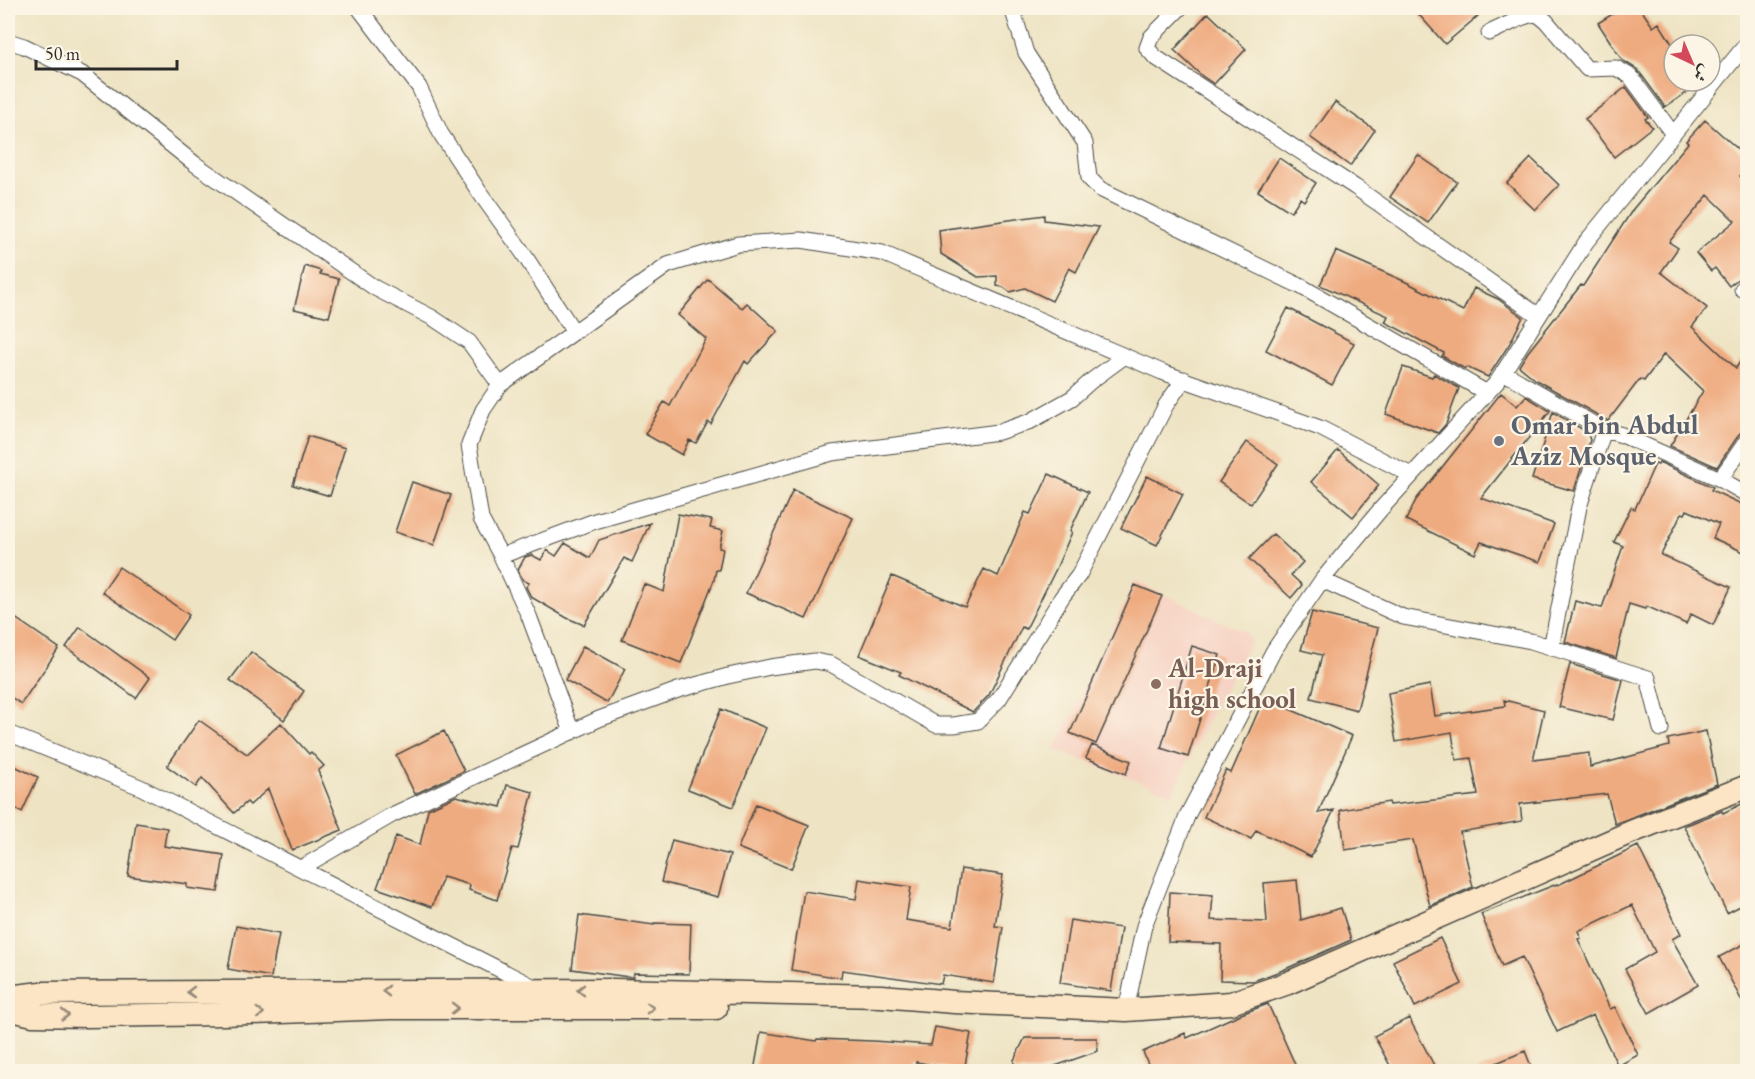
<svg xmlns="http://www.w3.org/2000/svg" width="1755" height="1079" viewBox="0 0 1755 1079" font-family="'EB Garamond',Amiri,serif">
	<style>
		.built { fill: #f6d2c3 }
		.building { fill: #efab80 }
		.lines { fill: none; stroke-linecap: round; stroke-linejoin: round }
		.street-casing { stroke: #484742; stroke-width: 17 }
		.secondary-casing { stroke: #484742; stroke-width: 25 }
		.street { stroke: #fff; stroke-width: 15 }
		.secondary { stroke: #fce5c4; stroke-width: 22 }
		.oneway { stroke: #948878 }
		.worship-dot { fill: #6b7280; stroke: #fcf5e5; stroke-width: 2 }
		.education-dot { fill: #8d6e63; stroke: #fcf5e5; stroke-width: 2 }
		.labels { text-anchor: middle; stroke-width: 4.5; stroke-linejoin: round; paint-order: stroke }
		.worship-label { font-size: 27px; font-weight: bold; fill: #5b616d; stroke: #fcf5e5; text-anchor: start }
		.education-label { font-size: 27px; font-weight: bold; fill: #785e54; stroke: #fcf5e5; text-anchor: start }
	</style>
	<rect width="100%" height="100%" fill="#fcf5e5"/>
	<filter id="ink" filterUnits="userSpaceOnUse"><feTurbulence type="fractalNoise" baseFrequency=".0167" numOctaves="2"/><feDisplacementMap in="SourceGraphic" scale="12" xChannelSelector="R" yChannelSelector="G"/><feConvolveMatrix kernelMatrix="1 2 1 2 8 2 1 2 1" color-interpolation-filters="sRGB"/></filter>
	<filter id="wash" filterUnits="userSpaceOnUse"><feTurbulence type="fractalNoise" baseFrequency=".008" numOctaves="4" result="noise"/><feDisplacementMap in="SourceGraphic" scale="24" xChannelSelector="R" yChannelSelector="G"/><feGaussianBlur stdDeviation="1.35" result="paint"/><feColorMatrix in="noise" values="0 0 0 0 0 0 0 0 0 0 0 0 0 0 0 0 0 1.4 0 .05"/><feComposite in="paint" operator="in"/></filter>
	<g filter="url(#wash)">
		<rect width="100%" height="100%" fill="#eee4c4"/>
		<path class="built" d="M 1135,581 L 1247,633 L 1251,642 L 1211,714 L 1172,794 L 1055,750 Z"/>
		<g id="blocks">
			<path class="building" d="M 1413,8 L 1470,8 L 1478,16 L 1445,44 Z
				M 1622,8 L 1640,8 L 1653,27 L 1659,23 L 1674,47 L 1674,81 L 1704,81 L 1665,107 L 1638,70 L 1622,60 L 1598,23 Z
				M 1208,13 L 1246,49 L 1214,84 L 1202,76 L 1174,50 Z
				M 1626,87 L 1648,117 L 1645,119 L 1652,127 L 1614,157 L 1585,119 Z
				M 1335,102 L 1375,130 L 1350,166 L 1310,137 Z
				M 1705,120 L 1748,158 L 1748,167 L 1740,176 L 1748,184 L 1748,271 L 1729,286 L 1715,268 L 1711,271 L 1696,253 L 1735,221 L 1708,195 L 1669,242 L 1678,248 L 1661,272 L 1707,308 L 1692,327 L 1736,368 L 1748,350 L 1748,429 L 1740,433 L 1717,467 L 1670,446 L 1703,391 L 1664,354 L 1644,381 L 1640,379 L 1608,421 L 1536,380 L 1519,366 L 1528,352 L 1581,285 L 1583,286 L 1633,209 L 1688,143 L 1686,141 Z
				M 1418,155 L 1457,182 L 1428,223 L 1390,197 Z
				M 1279,158 L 1316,183 L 1304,201 L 1300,198 L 1291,212 L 1258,191 Z
				M 1531,158 L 1559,185 L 1535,210 L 1507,183 Z
				M 1044,215 L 1044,220 L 1099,227 L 1076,272 L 1069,268 L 1052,301 L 1025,288 L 1010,292 L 1003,287 L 997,286 L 997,276 L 978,277 L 941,254 L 939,230 Z
				M 1336,251 L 1406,282 L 1463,311 L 1474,288 L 1498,299 L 1523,317 L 1510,343 L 1488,377 L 1466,367 L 1465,369 L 1442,356 L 1444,353 L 1385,322 L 1388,316 L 1320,285 Z
				M 305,266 L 321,271 L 320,274 L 339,279 L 329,317 L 294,309 Z
				M 708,279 L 742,308 L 747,303 L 778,331 L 748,364 L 745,361 L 711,424 L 708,422 L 696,443 L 689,440 L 682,455 L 645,434 L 664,402 L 670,406 L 706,339 L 678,315 Z
				M 1288,308 L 1354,343 L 1332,385 L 1266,350 Z
				M 1403,367 L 1432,377 L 1434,374 L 1459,388 L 1446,424 L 1438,433 L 1386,414 Z
				M 1501,393 L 1517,406 L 1526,396 L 1550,411 L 1481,498 L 1554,524 L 1540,562 L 1481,542 L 1475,554 L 1406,520 L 1416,500 Z
				M 1553,412 L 1587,432 L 1590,440 L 1574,491 L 1532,479 Z
				M 308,436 L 345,448 L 330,496 L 293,485 Z
				M 1247,442 L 1278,464 L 1251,504 L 1219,482 Z
				M 1338,450 L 1379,485 L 1353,517 L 1311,482 Z
				M 1659,462 L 1713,487 L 1711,490 L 1748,507 L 1748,554 L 1713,538 L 1719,524 L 1687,510 L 1685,514 L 1682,513 L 1661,555 L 1731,587 L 1713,625 L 1691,614 L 1686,624 L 1646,606 L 1645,609 L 1629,604 L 1616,658 L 1565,642 L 1575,601 L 1602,608 L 1623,546 L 1614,542 L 1631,507 L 1635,509 L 1655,464 L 1658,465 Z
				M 1049,474 L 1088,492 L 1070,531 L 1072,532 L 1056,569 L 1026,629 L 1022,627 L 989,695 L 973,712 L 899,675 L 901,672 L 859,655 L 892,576 L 965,607 L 984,569 L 998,576 L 1025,512 L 1030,514 Z
				M 1147,476 L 1183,494 L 1157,545 L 1121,528 Z
				M 412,482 L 451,495 L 434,545 L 395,532 Z
				M 793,490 L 853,518 L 806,619 L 746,593 Z
				M 678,514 L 712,520 L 710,528 L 723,531 L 719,548 L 723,549 L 719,570 L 716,570 L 714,580 L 681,663 L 622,640 L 644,584 L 664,592 Z
				M 650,523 L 632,562 L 624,558 L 584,625 L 567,618 L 531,597 L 526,587 L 529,583 L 523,580 L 518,570 L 525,557 L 532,555 L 541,560 L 547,550 L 556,556 L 565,543 L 590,558 L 599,540 Z
				M 1273,534 L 1303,562 L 1291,575 L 1302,585 L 1291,598 L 1249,559 Z
				M 119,567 L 189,615 L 172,640 L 102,592 Z
				M 1135,585 L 1162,596 L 1096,744 L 1070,733 Z
				M 1312,612 L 1378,628 L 1357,710 L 1311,698 L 1322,655 L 1301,650 Z
				M 8,613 L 59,648 L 21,704 L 8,695 Z
				M 80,627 L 150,678 L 136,698 L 66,647 Z
				M 583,646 L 625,669 L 607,703 L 565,680 Z
				M 1192,646 L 1220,655 L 1188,757 L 1161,748 Z
				M 251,652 L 304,691 L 284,720 L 230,680 Z
				M 1570,664 L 1623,680 L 1613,720 L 1559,707 Z
				M 1430,685 L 1435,716 L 1505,706 L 1504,700 L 1544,710 L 1533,760 L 1589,753 L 1590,767 L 1669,746 L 1668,739 L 1706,731 L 1717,784 L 1615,824 L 1607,794 L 1520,804 L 1522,821 L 1460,832 L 1473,887 L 1430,906 L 1413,840 L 1345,850 L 1340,810 L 1389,802 L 1390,805 L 1478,795 L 1471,758 L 1456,760 L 1452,732 L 1396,742 L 1388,693 Z
				M 1264,698 L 1352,736 L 1318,813 L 1334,810 L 1311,857 L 1256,830 L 1251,839 L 1204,817 L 1226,770 L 1231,773 Z
				M 721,709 L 766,728 L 733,807 L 688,789 Z
				M 199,720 L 247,754 L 281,723 L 309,754 L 311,752 L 324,766 L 318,771 L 342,830 L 292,850 L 268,789 L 250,805 L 247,802 L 234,813 L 202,778 L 196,787 L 167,766 Z
				M 444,731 L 464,771 L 415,794 L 396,755 Z
				M 1092,745 L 1131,761 L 1126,774 L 1086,758 Z
				M 8,763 L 38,777 L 22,812 L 8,805 Z
				M 507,785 L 533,792 L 518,849 L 512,848 L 497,900 L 469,890 L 470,885 L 443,877 L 432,907 L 377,888 L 396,836 L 420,845 L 428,809 L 456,796 L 501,807 Z
				M 1748,801 L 1748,902 L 1727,913 L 1684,826 L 1722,811 L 1723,813 Z
				M 756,804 L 809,825 L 791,869 L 738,848 Z
				M 136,823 L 167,828 L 164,846 L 224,855 L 218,892 L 187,888 L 187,884 L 128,876 Z
				M 672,840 L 730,855 L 718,897 L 661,882 Z
				M 1638,846 L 1681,934 L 1672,939 L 1698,985 L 1649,1013 L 1625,969 L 1655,952 L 1632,905 L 1578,931 L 1581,938 L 1578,939 L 1610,1009 L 1615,1007 L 1638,1055 L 1618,1066 L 1593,1015 L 1557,1032 L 1522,957 L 1502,966 L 1481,914 L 1557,884 L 1558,885 Z
				M 961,869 L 1003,875 L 995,926 L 1003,927 L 994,983 L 943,975 L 941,984 L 842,970 L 841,978 L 791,970 L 804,891 L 856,899 L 859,879 L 911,887 L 906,920 L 952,927 Z
				M 1297,880 L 1301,920 L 1341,908 L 1351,940 L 1283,970 L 1253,981 L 1220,980 L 1221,944 L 1168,942 L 1170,892 L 1213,895 L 1211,920 L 1267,922 L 1264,883 Z
				M 579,915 L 654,925 L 654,923 L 691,924 L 689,974 L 634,973 L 633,977 L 629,977 L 572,969 Z
				M 1070,920 L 1121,928 L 1111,991 L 1060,983 Z
				M 236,926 L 279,934 L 271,977 L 228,969 Z
				M 1440,938 L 1462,984 L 1415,1007 L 1393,961 Z
				M 1748,942 L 1748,1013 L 1719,957 Z
				M 1268,1004 L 1298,1071 L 1151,1071 L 1143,1052 L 1185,1033 L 1187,1038 L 1236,1016 Z
				M 1409,1018 L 1437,1071 L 1393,1071 L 1374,1036 Z
				M 935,1027 L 971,1033 L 964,1071 L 916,1062 L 915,1071 L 754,1071 L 761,1032 L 816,1041 L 817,1039 L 873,1041 L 931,1045 Z
				M 1025,1038 L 1097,1038 L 1098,1051 L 1041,1071 L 1013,1071 L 1014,1060 Z
				M 1525,1051 L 1533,1071 L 1477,1071 Z"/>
		</g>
	</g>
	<g filter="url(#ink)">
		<use href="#blocks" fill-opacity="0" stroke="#484742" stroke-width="1.5"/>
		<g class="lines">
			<defs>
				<path id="street" d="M 359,8 L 419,87 L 441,134 L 480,193 L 521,250 L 574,332
					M 1012,8 L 1026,53 L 1085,143 L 1089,178 L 1100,189 L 1302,287 L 1487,393
					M 1180,8 L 1151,37 L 1147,48 L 1155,57 L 1355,187 L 1539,316
					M 1489,33 L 1521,18 L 1536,13 L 1546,21 L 1587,69 L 1616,68 L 1630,76 L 1673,134
					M 8,41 L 24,46 L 82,74 L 195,164 L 375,288 L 433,318 L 469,342 L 500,385
					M 1742,289 L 1748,285
					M 1503,372 L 1604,430
					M 1748,439 L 1720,479 L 1748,495
					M 501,556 L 481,519 L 469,445 L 483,410 L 500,385 L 668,265 L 738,244 L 801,240 L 882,253 L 1162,372 L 1320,428 L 1411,475
					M 1322,580 L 1403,617 L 1531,641 L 1648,678 L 1661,729
					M 1551,648 L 1579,507 L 1604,430 L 1622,435 L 1720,479
					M 572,732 L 529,616 L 501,556 L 595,521 L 832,453 L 999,432 L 1031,421 L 1072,398 L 1091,381 L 1125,356
					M 8,733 L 140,787 L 536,988
					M 301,868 L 392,815 L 599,719 L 678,690 L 728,676 L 770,667 L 815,661 L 831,664 L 936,725 L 954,725 L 978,721 L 999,699 L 1062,597 L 1079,575 L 1166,405 L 1184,379
					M 1126,1010 L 1144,926 L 1188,814 L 1274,650 L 1322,580 L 1380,510 L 1497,382 L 1586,242 L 1748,42"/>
				<path id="secondary" d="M 8,997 L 41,993 L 613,990 L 881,996 L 954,1002 L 1126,1010 L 1231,1003 L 1288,983 L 1631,832 L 1748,786
					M 8,1009 L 33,1015 L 87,1016 L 224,1014 L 390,1008 L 716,1008"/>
			</defs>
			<use href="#street" class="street-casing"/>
			<use href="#secondary" class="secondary-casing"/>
			<use href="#street" class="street"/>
			<use href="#secondary" class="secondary"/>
		</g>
		<defs><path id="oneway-chevron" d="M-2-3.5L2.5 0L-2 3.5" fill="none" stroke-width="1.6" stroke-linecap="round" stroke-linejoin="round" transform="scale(1.5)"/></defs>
		<g class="oneway">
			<use href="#oneway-chevron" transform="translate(581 990) rotate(180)"/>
			<use href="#oneway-chevron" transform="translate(386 991) rotate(180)"/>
			<use href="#oneway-chevron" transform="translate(191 992) rotate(180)"/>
			<use href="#oneway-chevron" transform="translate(455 1008)"/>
			<use href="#oneway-chevron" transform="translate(650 1008)"/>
			<use href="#oneway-chevron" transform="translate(260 1013) rotate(-2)"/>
			<use href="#oneway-chevron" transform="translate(65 1015)"/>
		</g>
	</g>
	<circle class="worship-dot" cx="1499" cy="441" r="6"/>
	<circle class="education-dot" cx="1156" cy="684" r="6"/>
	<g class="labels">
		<g class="worship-label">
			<text x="1511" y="434">Omar bin Abdul<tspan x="1511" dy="31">Aziz Mosque</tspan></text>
		</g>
		<g class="education-label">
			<text x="1168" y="677">Al-Draji<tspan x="1168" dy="31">high school</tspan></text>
		</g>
	</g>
	<rect width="1755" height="1079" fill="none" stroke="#fcf5e5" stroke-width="30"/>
	<g transform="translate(1692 63) rotate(136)"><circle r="28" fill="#fcf5e5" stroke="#a8a49b" stroke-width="1.5"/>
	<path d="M0-4.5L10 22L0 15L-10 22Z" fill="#d1495b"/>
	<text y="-9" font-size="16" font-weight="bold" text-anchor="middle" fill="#2b2b2b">ش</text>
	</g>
	<path d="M36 60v9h141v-9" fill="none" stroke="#2b2b2b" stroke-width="3"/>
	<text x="45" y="60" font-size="18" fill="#2b2b2b" stroke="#fcf5e5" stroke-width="4.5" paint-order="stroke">50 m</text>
</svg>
